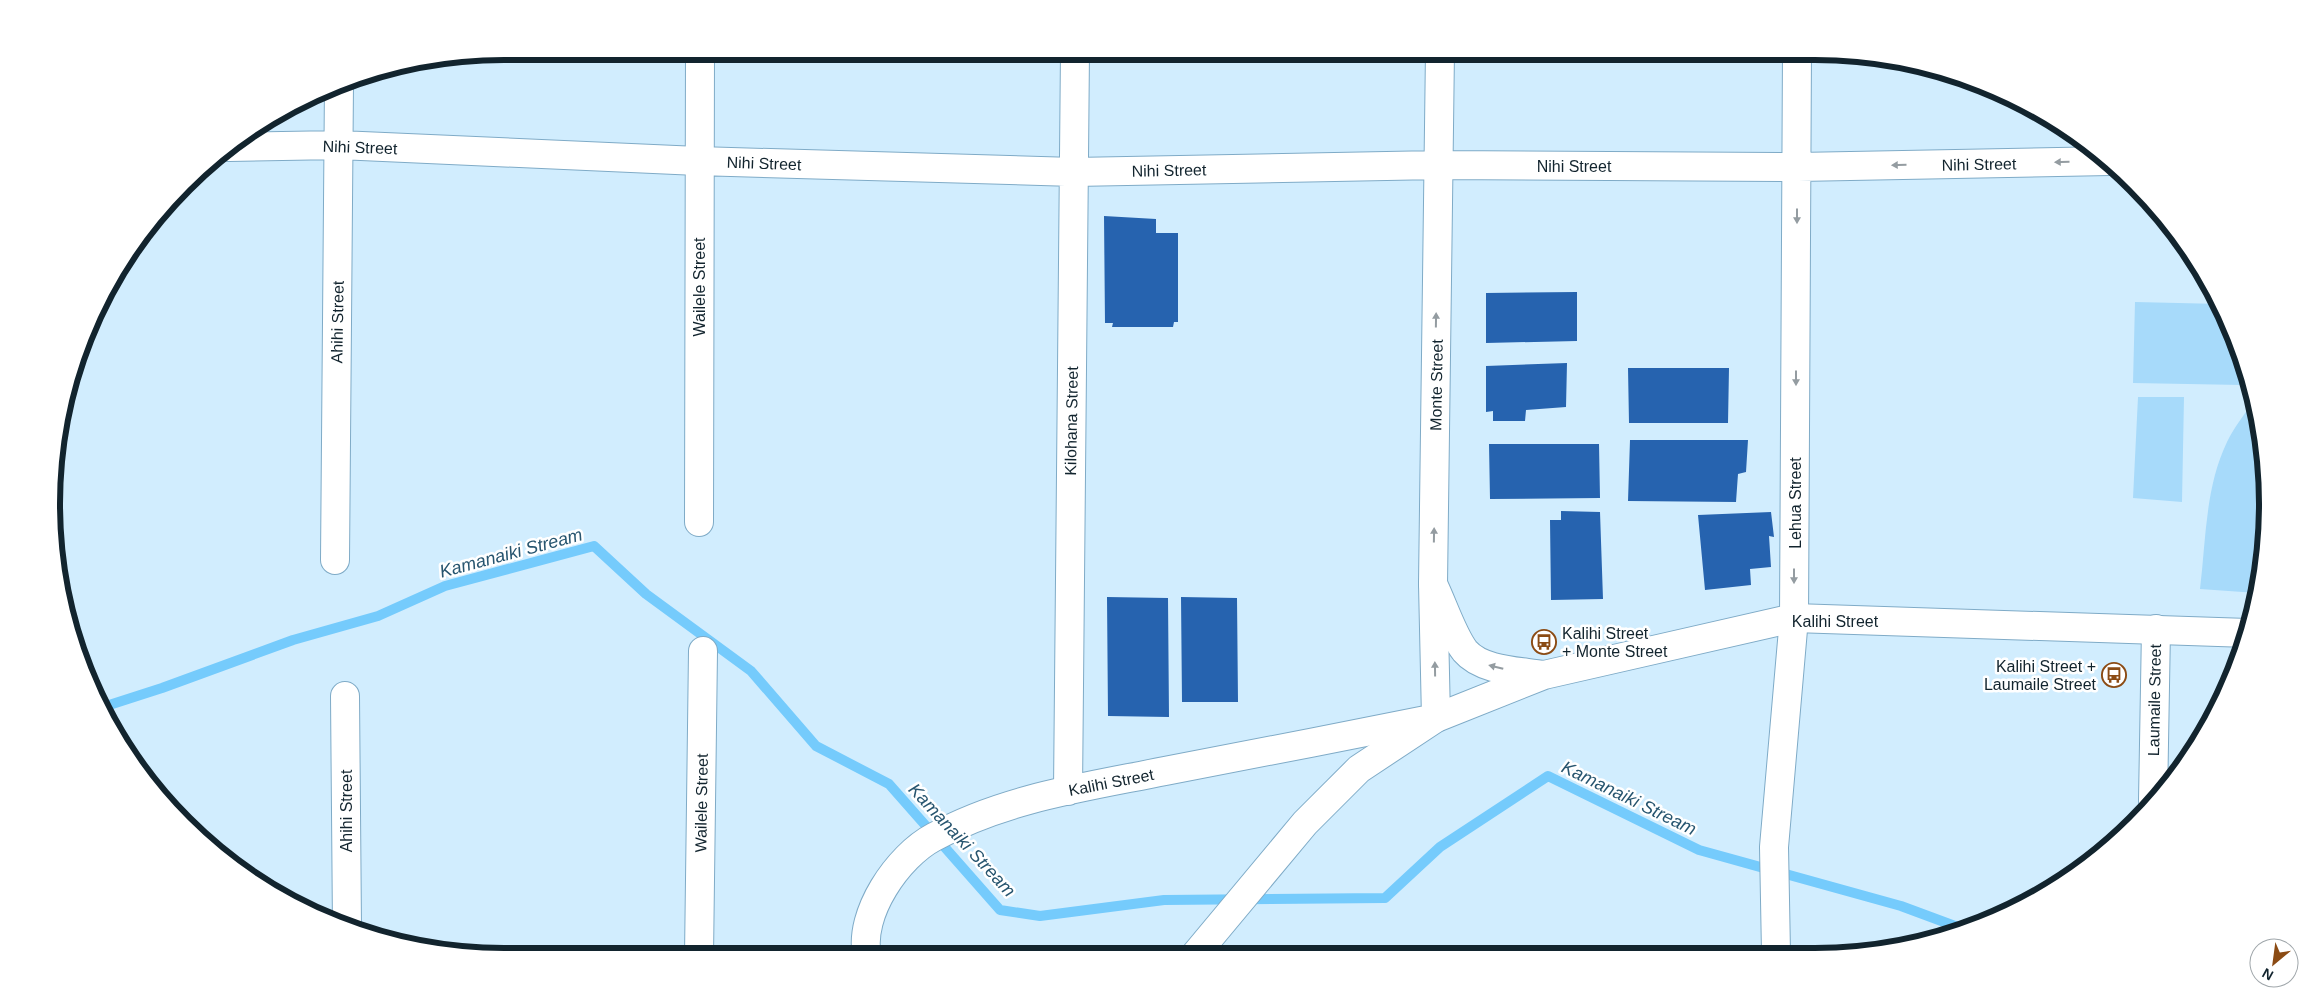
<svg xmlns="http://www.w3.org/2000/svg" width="2319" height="1008" viewBox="0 0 2319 1008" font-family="Helvetica,sans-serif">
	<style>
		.green { fill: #a7dafa }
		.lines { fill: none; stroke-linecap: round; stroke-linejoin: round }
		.stream { stroke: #75cbfc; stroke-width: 10 }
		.building { fill: #2663af }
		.minor-casing { stroke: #7fabc7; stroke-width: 30 }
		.tertiary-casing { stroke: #7fabc7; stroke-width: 30 }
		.minor { stroke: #fff; stroke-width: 28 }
		.tertiary { stroke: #fff; stroke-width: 28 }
		.oneway { fill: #949ca1 }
		.labels { text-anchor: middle; stroke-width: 5; stroke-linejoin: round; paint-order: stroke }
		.street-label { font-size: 16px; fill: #12242e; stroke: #fff }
		.poi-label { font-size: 16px; fill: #12242e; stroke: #fff; text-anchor: start }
		.water-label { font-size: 18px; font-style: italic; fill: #27556f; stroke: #fff }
		.rim { fill: none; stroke: #12242e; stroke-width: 6 }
	</style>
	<rect width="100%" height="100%" fill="#d1edfe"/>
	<path class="green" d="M 2135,302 L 2221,304 L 2243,361 L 2242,385 L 2133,383 Z
		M 2138,397 L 2184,397 L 2182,502 L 2133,498 Z
		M 2254,400 L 2267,475 L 2264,563 L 2257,593 L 2200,589 C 2206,540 2205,488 2227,442 C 2234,427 2246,413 2254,400 Z"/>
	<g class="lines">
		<path class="stream" d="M 103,707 L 162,688 L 293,640 L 378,616 L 445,586 L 594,546 L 646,594 L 751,671 L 816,746 L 889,784 L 1000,910 L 1040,916 L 1164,900 L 1385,898 L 1440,847 L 1548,776 L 1699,850 L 1901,906 L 1963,929"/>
	</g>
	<path class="building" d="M 1104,216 L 1156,219 L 1156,233 L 1178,233 L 1178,322 L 1174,322 L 1173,327 L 1112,327 L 1113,323 L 1105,323 Z
		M 1577,292 L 1577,341 L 1486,343 L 1486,293 Z
		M 1567,363 L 1566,407 L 1526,410 L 1525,421 L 1493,421 L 1493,411 L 1486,412 L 1486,366 Z
		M 1628,368 L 1729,368 L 1728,423 L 1629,423 Z
		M 1630,440 L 1748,440 L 1746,472 L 1738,474 L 1736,502 L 1628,501 Z
		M 1489,444 L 1599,444 L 1600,498 L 1490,499 Z
		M 1561,511 L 1600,512 L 1603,599 L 1551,600 L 1550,520 L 1561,520 Z
		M 1771,512 L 1774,537 L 1769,536 L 1771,567 L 1750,569 L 1751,585 L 1705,590 L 1698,515 Z
		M 1107,597 L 1168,598 L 1169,717 L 1108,716 Z
		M 1181,597 L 1237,598 L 1238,702 L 1182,702 Z"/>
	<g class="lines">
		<defs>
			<path id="minor" d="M 229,147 L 339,145 L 698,161 L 1074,172 L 1438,165 L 1798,167 L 2110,161
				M 699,522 L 700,51
				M 335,560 L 339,84
				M 345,696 L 347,927
				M 1068,791 L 1075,51
				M 2153,801 L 2156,629
				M 1776,953 L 1774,847 L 1794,618 L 1797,51
				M 699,956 L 703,651
				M 867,956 C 858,914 898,856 934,837 C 1005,798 1086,787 1165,771 C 1255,754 1346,736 1436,718 L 1433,584 L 1440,51"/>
			<path id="tertiary" d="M 1433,584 C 1442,602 1453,636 1465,651 C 1482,671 1519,671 1543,675
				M 1195,955 L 1305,823 L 1359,769 L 1436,718 L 1544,675 L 1794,618 L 2248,633"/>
		</defs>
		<use href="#minor" class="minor-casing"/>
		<use href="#tertiary" class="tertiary-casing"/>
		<use href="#minor" class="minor"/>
		<use href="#tertiary" class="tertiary"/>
	</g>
	<defs><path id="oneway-solid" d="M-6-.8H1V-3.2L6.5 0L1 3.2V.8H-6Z" transform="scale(1.25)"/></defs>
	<g class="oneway">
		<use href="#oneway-solid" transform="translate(2062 162) rotate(179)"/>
		<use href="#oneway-solid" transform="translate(1899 165) rotate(179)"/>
		<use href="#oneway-solid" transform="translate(1797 216) rotate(90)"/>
		<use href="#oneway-solid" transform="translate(1436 320) rotate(-89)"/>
		<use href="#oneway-solid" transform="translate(1796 378) rotate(90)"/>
		<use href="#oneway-solid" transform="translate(1434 535) rotate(-89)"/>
		<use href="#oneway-solid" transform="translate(1794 576) rotate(90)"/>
		<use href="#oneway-solid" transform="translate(1496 667) rotate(-166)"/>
		<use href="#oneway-solid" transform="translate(1435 669) rotate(-91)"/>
	</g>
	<defs>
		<symbol id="bus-ring" viewBox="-11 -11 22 22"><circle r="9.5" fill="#fff" stroke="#8b4b14" stroke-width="1.5"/><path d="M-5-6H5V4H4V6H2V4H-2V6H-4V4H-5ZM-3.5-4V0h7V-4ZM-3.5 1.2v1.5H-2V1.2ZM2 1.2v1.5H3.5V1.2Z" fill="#8b4b14"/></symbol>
	</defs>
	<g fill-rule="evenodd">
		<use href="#bus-ring" x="1530" y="628" width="28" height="28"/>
		<use href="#bus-ring" x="2100" y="661" width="28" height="28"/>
	</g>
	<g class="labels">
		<g class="street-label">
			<text transform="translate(360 147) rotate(2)" y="6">Nihi Street</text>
			<text transform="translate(764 163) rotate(2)" y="6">Nihi Street</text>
			<text transform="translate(1979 164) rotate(-1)" y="6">Nihi Street</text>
			<text x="1574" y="172">Nihi Street</text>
			<text transform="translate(1169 170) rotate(-1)" y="6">Nihi Street</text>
			<text transform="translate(699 287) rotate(-90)" y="6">Wailele Street</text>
			<text transform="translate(337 322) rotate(-89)" y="6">Ahihi Street</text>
			<text transform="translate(1436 385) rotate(-89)" y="6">Monte Street</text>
			<text transform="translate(1071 421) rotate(-89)" y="6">Kilohana Street</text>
			<text transform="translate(1795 503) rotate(-90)" y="6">Lehua Street</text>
			<text x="1835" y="627">Kalihi Street</text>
			<text transform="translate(2154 700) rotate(-89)" y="6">Laumaile Street</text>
			<text transform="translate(1111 782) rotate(-11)" y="6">Kalihi Street</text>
			<text transform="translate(701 803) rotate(-89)" y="6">Wailele Street</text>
			<text transform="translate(346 811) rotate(-90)" y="6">Ahihi Street</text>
		</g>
		<g class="poi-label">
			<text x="1562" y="639">Kalihi Street<tspan x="1562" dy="18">+ Monte Street</tspan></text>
			<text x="2096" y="672" text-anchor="end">Kalihi Street +<tspan x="2096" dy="18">Laumaile Street</tspan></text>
		</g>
		<g class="water-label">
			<text transform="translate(511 553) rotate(-15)" y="6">Kamanaiki Stream</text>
			<text transform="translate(1629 798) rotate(26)" y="6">Kamanaiki Stream</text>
			<text transform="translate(962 840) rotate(47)" y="6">Kamanaiki Stream</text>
		</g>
	</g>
	<path d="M0 0H2319V1008H0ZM504 60H1815A444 444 0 0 1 2259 504V504A444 444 0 0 1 1815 948H504A444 444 0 0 1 60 504V504A444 444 0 0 1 504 60Z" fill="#fff" fill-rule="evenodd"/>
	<path class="rim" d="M504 60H1815A444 444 0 0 1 2259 504V504A444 444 0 0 1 1815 948H504A444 444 0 0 1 60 504V504A444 444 0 0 1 504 60Z"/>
	<g transform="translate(2274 963) rotate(209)"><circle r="24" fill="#ffffff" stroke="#a0a7ab"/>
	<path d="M0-4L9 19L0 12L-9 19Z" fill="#8b4b14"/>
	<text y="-8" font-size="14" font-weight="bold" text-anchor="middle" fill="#12242e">N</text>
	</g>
</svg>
